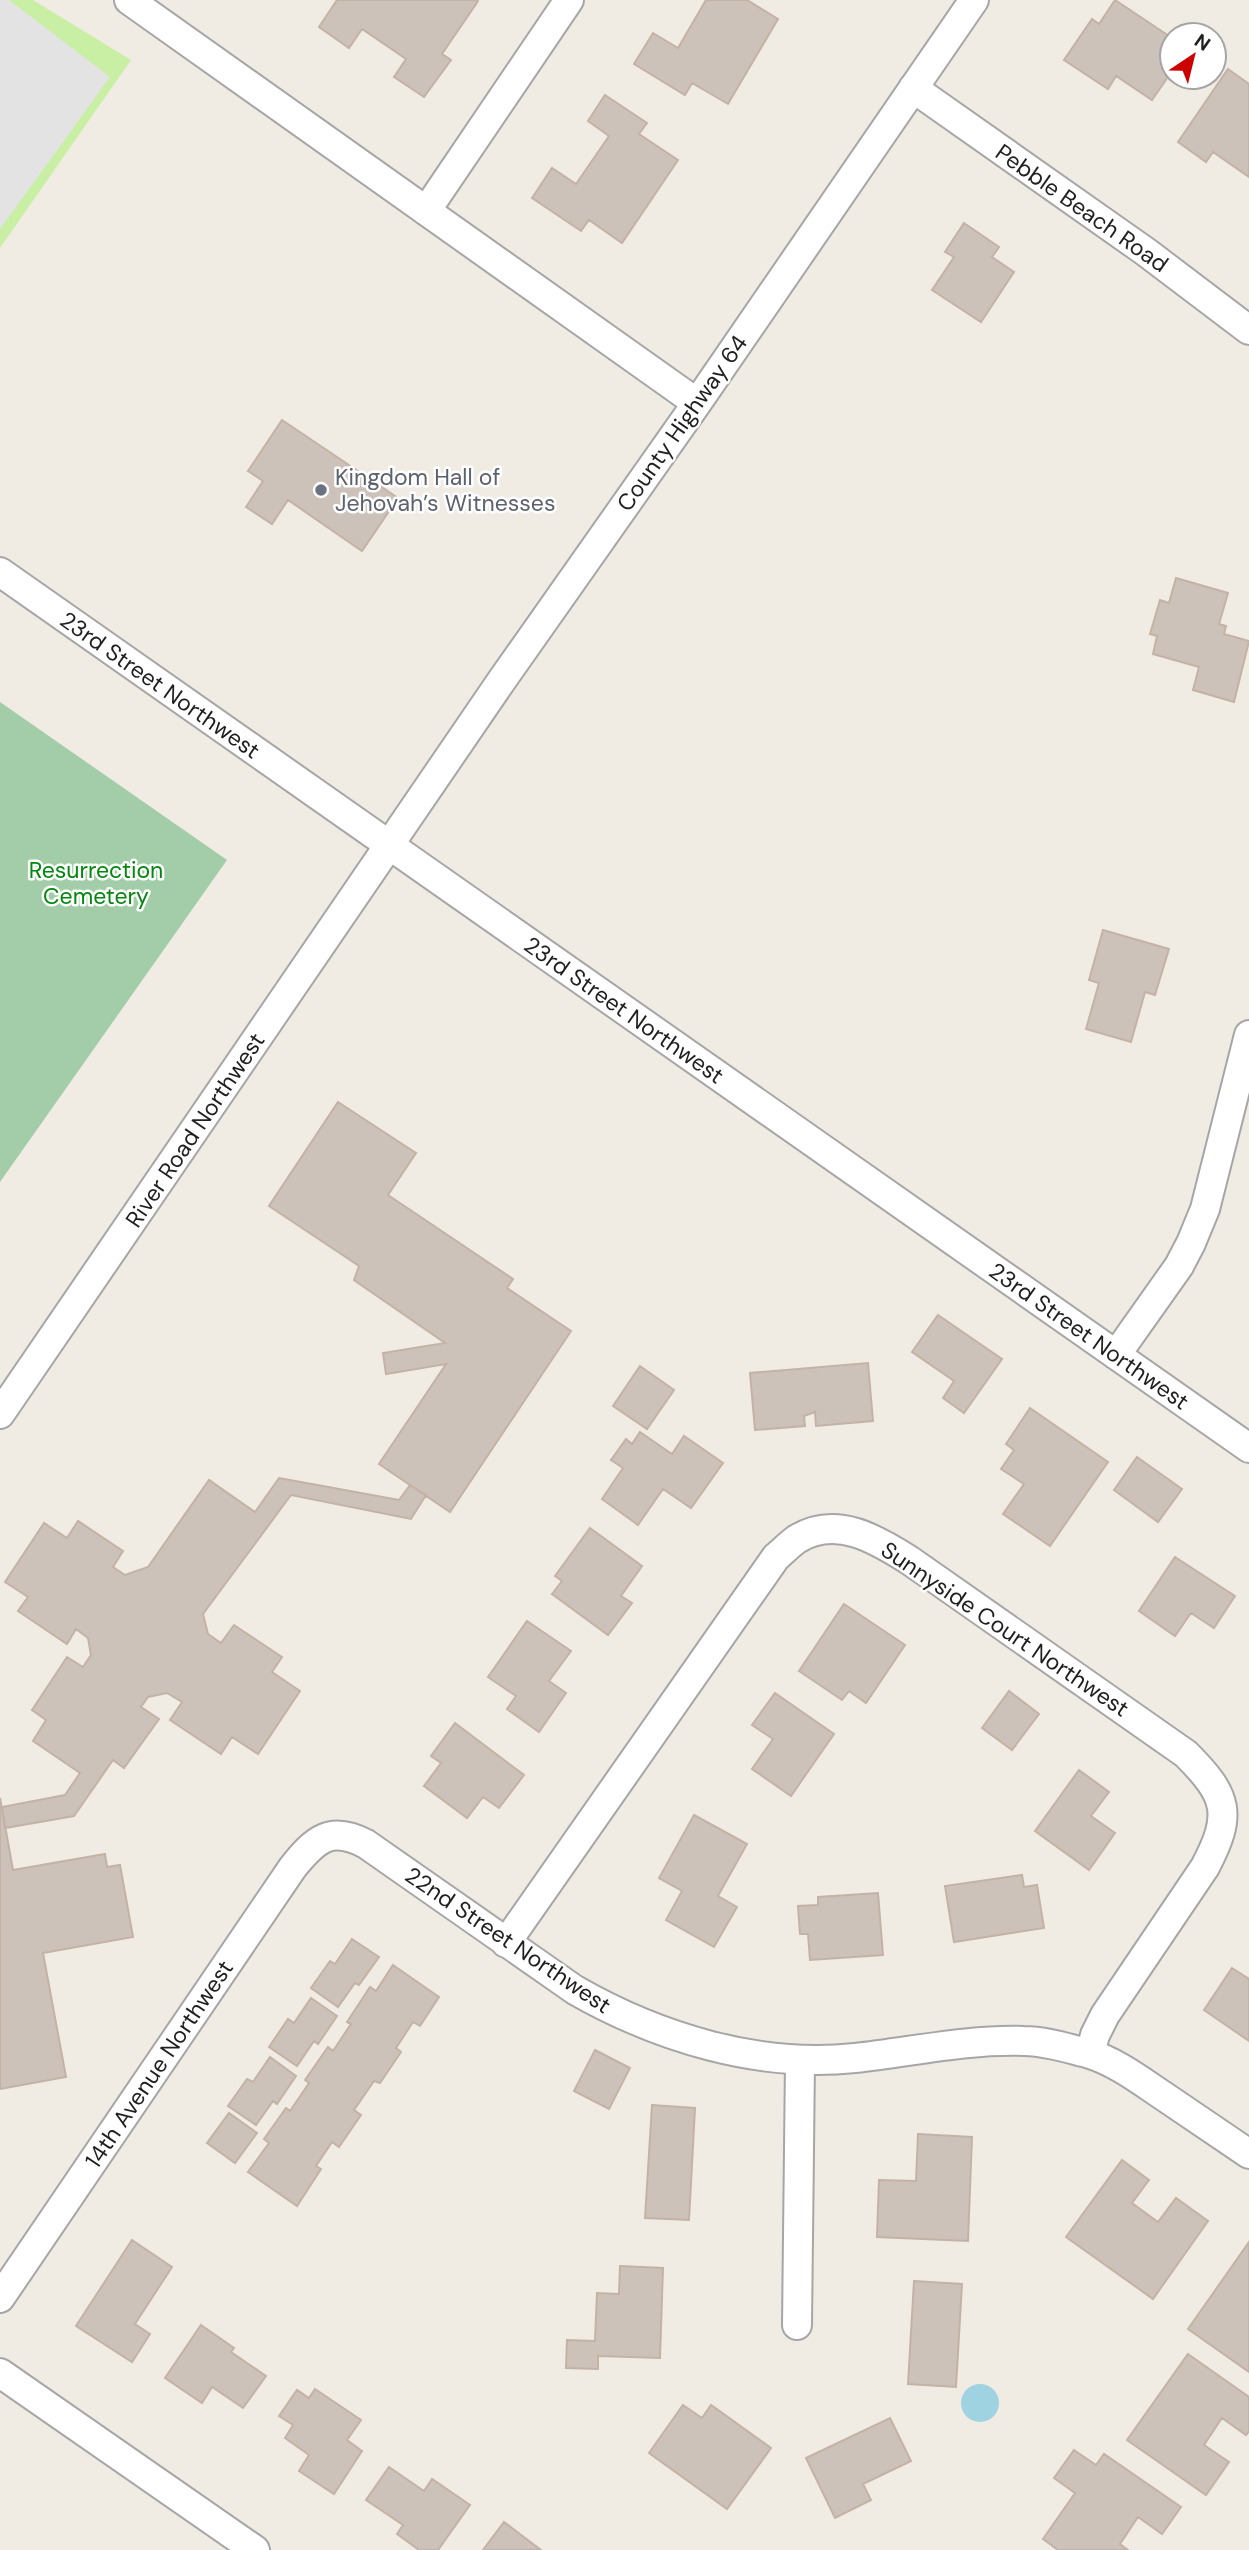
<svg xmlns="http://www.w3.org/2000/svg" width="1249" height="2550" viewBox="0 0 1249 2550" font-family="'DM Sans',sans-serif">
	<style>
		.grass { fill: #c9efa5 }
		.cemetery { fill: #a3cca9 }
		.parking { fill: #e3e3e3 }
		.water { fill: #a0d3e2 }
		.building { fill: #cdc2b9; stroke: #c4b2a5; stroke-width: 2 }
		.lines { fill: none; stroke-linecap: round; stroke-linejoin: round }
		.minor-casing { stroke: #a6a6a6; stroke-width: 32 }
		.minor { stroke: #fff; stroke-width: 28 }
		.worship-dot { fill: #6b7280; stroke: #fff; stroke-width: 2.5 }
		.labels { text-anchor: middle; stroke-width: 5; stroke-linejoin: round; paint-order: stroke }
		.street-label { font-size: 23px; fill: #1f1f1f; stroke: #fff }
		.worship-label { font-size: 23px; fill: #5b616d; stroke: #fff; text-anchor: start }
		.park-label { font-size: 23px; fill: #01880d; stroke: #fff }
	</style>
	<rect width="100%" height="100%" fill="#f0ece4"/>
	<path class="grass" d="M 0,0 L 33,0 L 131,60 L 0,248 Z"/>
	<path class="cemetery" d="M 0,702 L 227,860 L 0,1182 Z"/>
	<path class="parking" d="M 0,0 L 9,0 L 110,77 L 0,229 Z"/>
	<path class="water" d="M961 2403a19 19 0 1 1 38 0a19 19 0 1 1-38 0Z"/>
	<path class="building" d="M 337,0 L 477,0 L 478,1 L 442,54 L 451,60 L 424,97 L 394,77 L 406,59 L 362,29 L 349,48 L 319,27 Z
		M 706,0 L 747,0 L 778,19 L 728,104 L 692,83 L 685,95 L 634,64 L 653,33 L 678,48 Z
		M 1115,0 L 1172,38 L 1172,71 L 1152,100 L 1116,76 L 1108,89 L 1064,60 L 1092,19 L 1099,24 Z
		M 1228,69 L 1249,84 L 1249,177 L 1213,152 L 1206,162 L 1178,142 Z
		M 605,95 L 647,123 L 639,134 L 678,160 L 622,243 L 589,220 L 581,231 L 532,198 L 552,168 L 576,184 L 609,136 L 588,121 Z
		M 964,223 L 999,247 L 992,257 L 1014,272 L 981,322 L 932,290 L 954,257 L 945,252 Z
		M 282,420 L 398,498 L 362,551 L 288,500 L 272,524 L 246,507 L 263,481 L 248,471 Z
		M 1176,578 L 1228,593 L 1219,624 L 1226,626 L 1224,634 L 1249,641 L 1234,702 L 1193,690 L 1199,667 L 1153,654 L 1157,636 L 1150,634 L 1160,600 L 1169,603 Z
		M 1103,930 L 1169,949 L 1155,995 L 1145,992 L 1131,1042 L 1086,1029 L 1099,983 L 1089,980 Z
		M 338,1102 L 416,1153 L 388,1195 L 513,1279 L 507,1288 L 571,1331 L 450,1512 L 379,1464 L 446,1364 L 386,1374 L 383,1353 L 445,1343 L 354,1280 L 359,1266 L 269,1206 Z
		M 938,1315 L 1002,1359 L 964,1413 L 943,1398 L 954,1381 L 912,1352 Z
		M 868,1363 L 873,1421 L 816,1426 L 815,1412 L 804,1416 L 805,1426 L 755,1430 L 750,1373 Z
		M 640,1366 L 674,1390 L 647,1429 L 613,1406 Z
		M 1030,1408 L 1108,1462 L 1050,1546 L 1003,1514 L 1024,1484 L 1001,1469 L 1014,1450 L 1006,1444 Z
		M 640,1432 L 672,1454 L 684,1436 L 723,1463 L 691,1508 L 663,1489 L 638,1525 L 602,1499 L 623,1468 L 611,1460 L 626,1439 L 632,1444 Z
		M 1137,1457 L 1182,1489 L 1158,1522 L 1114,1490 Z
		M 279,1478 L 399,1500 L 410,1485 L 426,1495 L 411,1519 L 291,1495 L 203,1614 L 208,1634 L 221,1643 L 234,1625 L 282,1657 L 272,1672 L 300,1691 L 258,1754 L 232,1737 L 221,1754 L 170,1720 L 182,1702 L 167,1693 L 148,1697 L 141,1707 L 159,1719 L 124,1768 L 113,1760 L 74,1816 L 5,1828 L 2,1807 L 65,1795 L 80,1773 L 33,1741 L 46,1720 L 32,1710 L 67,1657 L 83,1667 L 91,1655 L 88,1638 L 76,1629 L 67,1644 L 18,1611 L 28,1597 L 5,1582 L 44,1523 L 67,1538 L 78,1521 L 123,1551 L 113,1567 L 125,1575 L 148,1567 L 209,1480 L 255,1512 Z
		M 590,1528 L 642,1566 L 621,1596 L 632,1603 L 608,1635 L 552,1594 L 562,1581 L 555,1576 Z
		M 1175,1557 L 1235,1596 L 1214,1628 L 1191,1613 L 1175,1636 L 1139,1611 Z
		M 844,1604 L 905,1645 L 866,1703 L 849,1691 L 842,1700 L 799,1671 Z
		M 527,1621 L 571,1651 L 549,1681 L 566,1693 L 539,1732 L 507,1709 L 516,1696 L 488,1677 Z
		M 1009,1691 L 1039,1714 L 1012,1750 L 982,1728 Z
		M 775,1693 L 834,1734 L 791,1796 L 752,1769 L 773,1739 L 752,1725 Z
		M 455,1723 L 524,1775 L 499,1808 L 483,1797 L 467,1818 L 424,1786 L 441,1763 L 431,1756 Z
		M 1079,1770 L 1109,1792 L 1091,1816 L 1115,1833 L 1089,1870 L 1035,1831 Z
		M 0,1798 L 13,1870 L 105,1854 L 107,1867 L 120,1865 L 133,1937 L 43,1953 L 66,2077 L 0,2089 Z
		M 694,1815 L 747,1844 L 718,1896 L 737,1907 L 714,1947 L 666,1920 L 682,1891 L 659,1878 Z
		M 1022,1875 L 1024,1887 L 1037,1885 L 1044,1928 L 954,1942 L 945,1886 Z
		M 878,1893 L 883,1955 L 810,1960 L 808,1934 L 800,1934 L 798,1906 L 818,1905 L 818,1897 Z
		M 352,1939 L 379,1957 L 359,1985 L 355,1983 L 338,2007 L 311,1988 L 330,1961 L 335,1964 Z
		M 393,1965 L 439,1997 L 420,2026 L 413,2022 L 396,2048 L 401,2052 L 380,2083 L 374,2081 L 354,2110 L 361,2115 L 339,2147 L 332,2142 L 316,2166 L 321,2169 L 297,2206 L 248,2172 L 269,2143 L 264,2139 L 286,2108 L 290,2111 L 309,2083 L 305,2080 L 328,2047 L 333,2051 L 351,2024 L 347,2022 L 370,1987 L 376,1991 Z
		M 1232,1968 L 1249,1979 L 1249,2041 L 1204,2010 Z
		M 311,1998 L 337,2016 L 318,2044 L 314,2041 L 297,2066 L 269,2047 L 288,2019 L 294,2023 Z
		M 595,2050 L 630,2068 L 609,2109 L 574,2091 Z
		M 270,2057 L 296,2076 L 277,2104 L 273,2101 L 256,2125 L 228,2106 L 247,2079 L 253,2082 Z
		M 652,2105 L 695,2108 L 689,2220 L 645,2218 Z
		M 229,2113 L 257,2133 L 235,2163 L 207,2143 Z
		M 918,2134 L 972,2137 L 968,2241 L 877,2237 L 879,2180 L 916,2181 Z
		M 1122,2160 L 1149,2180 L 1132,2203 L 1158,2222 L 1176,2198 L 1208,2221 L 1153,2299 L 1066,2237 Z
		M 132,2240 L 172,2267 L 135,2324 L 150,2334 L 132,2362 L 76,2326 Z
		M 1249,2242 L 1249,2372 L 1188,2329 Z
		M 620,2266 L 663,2268 L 660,2358 L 598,2356 L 598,2369 L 566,2368 L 567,2340 L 595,2341 L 597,2293 L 619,2294 Z
		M 914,2281 L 962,2284 L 956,2387 L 908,2384 Z
		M 201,2325 L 234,2348 L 231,2352 L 266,2376 L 243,2408 L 212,2387 L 202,2403 L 165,2378 Z
		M 1188,2354 L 1249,2397 L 1249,2431 L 1246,2435 L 1222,2418 L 1204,2445 L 1229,2462 L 1206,2495 L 1127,2440 Z
		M 315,2389 L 361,2420 L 347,2440 L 362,2451 L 334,2494 L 299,2471 L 309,2455 L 285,2438 L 293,2425 L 279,2416 L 297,2390 L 309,2398 Z
		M 683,2405 L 702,2418 L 711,2405 L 771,2448 L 727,2509 L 649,2453 Z
		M 890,2418 L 911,2461 L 863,2484 L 871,2500 L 835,2518 L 806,2458 Z
		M 1074,2450 L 1096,2465 L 1104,2454 L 1181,2507 L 1162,2534 L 1138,2517 L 1120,2544 L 1128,2550 L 1058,2550 L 1043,2539 L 1075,2493 L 1054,2478 Z
		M 389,2467 L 424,2491 L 432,2479 L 470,2505 L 438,2550 L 419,2550 L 397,2534 L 403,2525 L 366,2500 Z
		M 504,2522 L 541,2550 L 483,2550 Z"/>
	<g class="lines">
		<defs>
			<path id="minor" d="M 129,0 L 697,403
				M 913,88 L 1146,252 L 1249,330
				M 426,211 L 569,0
				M 0,572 L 1249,1448
				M 1116,1355 L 1179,1266 L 1191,1243 L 1205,1209 L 1249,1035
				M 0,1414 L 502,680 L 697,403 L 974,0
				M 506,1943 L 776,1557 C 783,1551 790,1544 797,1539 C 836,1515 876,1539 909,1560 L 1186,1754 C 1228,1796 1233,1814 1205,1867 L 1105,2015 L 1095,2035 L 1090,2054
				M 0,2298 L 293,1867 C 315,1840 330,1825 366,1844 L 575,1990 C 659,2038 758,2068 855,2058 C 911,2052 967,2039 1024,2041 C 1045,2041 1067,2048 1087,2053 C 1115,2061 1141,2081 1165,2097 C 1193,2116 1221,2135 1249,2154
				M 797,2325 L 800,2061
				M 0,2373 L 255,2550"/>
		</defs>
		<use href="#minor" class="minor-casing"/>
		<use href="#minor" class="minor"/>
	</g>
	<circle class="worship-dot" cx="321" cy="490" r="7"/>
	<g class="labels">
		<g class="street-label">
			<text transform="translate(1082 208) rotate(35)" y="8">Pebble Beach Road</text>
			<text transform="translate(682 423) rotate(-55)" y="8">County Highway 64</text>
			<text transform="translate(160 685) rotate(35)" y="8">23rd Street Northwest</text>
			<text transform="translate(624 1010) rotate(35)" y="8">23rd Street Northwest</text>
			<text transform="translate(195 1130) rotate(-56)" y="8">River Road Northwest</text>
			<text transform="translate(1089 1336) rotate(35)" y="8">23rd Street Northwest</text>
			<text transform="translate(1005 1629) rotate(34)" y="8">Sunnyside Court Northwest</text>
			<text transform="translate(508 1940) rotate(34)" y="8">22nd Street Northwest</text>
			<text transform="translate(159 2064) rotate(-56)" y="8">14th Avenue Northwest</text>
		</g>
		<g class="worship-label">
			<text x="335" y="485">Kingdom Hall of<tspan x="335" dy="26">Jehovah’s Witnesses</tspan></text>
		</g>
		<g class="park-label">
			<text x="96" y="878">Resurrection<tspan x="96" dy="26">Cemetery</tspan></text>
		</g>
	</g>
	<g transform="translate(1193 56) rotate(35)"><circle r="33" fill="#ffffff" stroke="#a5a5a5" stroke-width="2"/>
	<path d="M0-5L12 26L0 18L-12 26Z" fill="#cd0000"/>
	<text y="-10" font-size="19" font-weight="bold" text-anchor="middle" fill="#1f1f1f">N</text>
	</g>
</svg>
